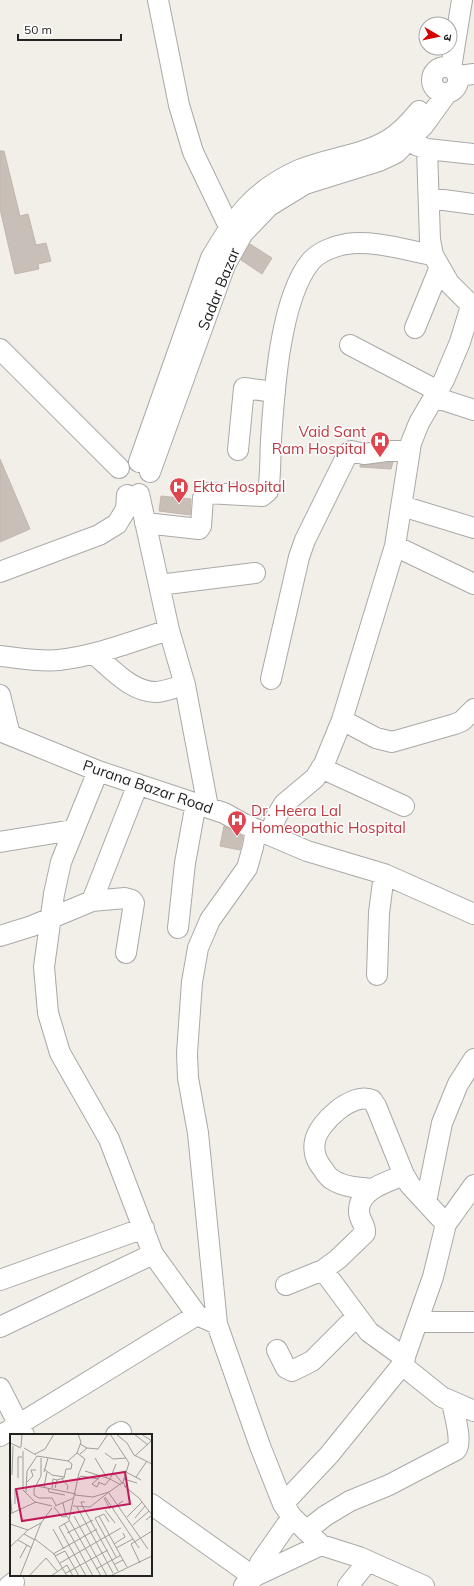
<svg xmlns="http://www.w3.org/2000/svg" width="474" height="1586" viewBox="0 0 474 1586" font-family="Mulish,'Noto Sans Devanagari',sans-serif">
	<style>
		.building { fill: #c7bfb8; stroke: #c4b6ab }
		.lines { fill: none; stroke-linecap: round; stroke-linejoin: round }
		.minor-casing { stroke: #a9a9a9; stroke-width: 22 }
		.minor { stroke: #fff; stroke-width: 20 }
		.labels { text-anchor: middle; stroke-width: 3; stroke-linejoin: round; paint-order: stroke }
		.street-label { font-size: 15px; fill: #222; stroke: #fff }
		.health-label { font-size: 15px; fill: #be3a42; stroke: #fff; text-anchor: start }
		.inset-road { fill: none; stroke: #9f9d99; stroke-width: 1 }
		.view { fill: #c2185b; fill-opacity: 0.15; stroke: #c2185b; stroke-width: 2 }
		.inset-edge { fill: none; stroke: #222; stroke-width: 2 }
	</style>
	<rect width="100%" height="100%" fill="#f2efe9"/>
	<path class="building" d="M 0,151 L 4,151 L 20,216 L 28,214 L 36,245 L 46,243 L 51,261 L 38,264 L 39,269 L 15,274 L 0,209 Z
		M 250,244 L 272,258 L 262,274 L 241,260 Z
		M 0,459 L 30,529 L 0,542 Z
		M 393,462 L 391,469 L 360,467 L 360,465 Z
		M 161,496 L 191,499 L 190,515 L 159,511 Z
		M 224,826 L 243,836 L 240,850 L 220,846 Z"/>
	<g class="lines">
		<defs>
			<path id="minor" d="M 158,0 L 179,105 L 193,152 L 234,237
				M432 80a13 13 0 1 1 26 0a13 13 0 1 1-26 0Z
				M 451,68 L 462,0
				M 458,76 L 474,74
				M 416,145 L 427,149 L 474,154
				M 427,149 L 430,240 L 433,255
				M 429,198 L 474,204
				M 415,328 L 440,267
				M 350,345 L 438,391
				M 0,349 L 119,468
				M 434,397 L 474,410
				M 238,450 L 244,388 L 275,392
				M 139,462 L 211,258 C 235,217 254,190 299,170 C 327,158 361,156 388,140 C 400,133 410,122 419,111
				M 150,472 L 225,265 L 243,233 L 269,206 L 305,184 L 379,161 L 396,153 L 423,126 L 447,93
				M 139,494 L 169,630 L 185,685 L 208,807
				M 402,506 L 474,528
				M 145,523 L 199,529 L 201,526 L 203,498 L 206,493 L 262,496 L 268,491 C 271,475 270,456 271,440 C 274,392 280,298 311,261 C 319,252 334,246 346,244 C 374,240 405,250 433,255 L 449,283 L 474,308
				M 395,546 L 474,584
				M 0,572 L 99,535 L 117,524 L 126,509 L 127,495
				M 159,585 L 255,573
				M 94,654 C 111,668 132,693 157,692 C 166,691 176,687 185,685
				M 0,656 C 19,658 39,662 59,660 C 96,656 133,641 169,630
				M 271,679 L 299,557 L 305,540 L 348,453 L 351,451 L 364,454 L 386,451 L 409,451
				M 0,695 L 10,735
				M 342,720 L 376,738 L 392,742 L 455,724 L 462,721 L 474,709
				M 0,731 L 98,771 L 224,813 L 244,824 L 307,851 L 384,874 L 474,914
				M 321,768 L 404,806
				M 98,771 L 61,862 L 54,894 L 44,967 L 48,1013 L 60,1053 L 109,1139 L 153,1254 L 197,1315 L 217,1324
				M 256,829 L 253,847 L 247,868 L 210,920 L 198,948 L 192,982 L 187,1053 L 188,1078 L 198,1133 L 217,1324 L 260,1446 L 283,1504 L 292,1517 L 321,1545
				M 270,835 L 276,817 L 284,804 L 315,778 L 324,764 L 342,720 L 395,546 L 411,443 L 419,423 L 444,380 L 460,342 L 471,306
				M 0,842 L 73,830
				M 92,901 L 138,784
				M 178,928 L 185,863 L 196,803
				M 0,936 L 32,926 L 92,901 L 125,898 L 132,900 L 134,903 L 126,953
				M 377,975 L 379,913 L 384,874
				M 404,1175 C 388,1182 358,1189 359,1212 C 359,1220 366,1225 365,1233 L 338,1259 L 323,1270 L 369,1332 L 405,1358
				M 372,1189 C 359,1188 344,1187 333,1180 C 329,1178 326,1174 323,1169 C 316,1161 313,1151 315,1141 C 318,1123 353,1091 372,1100 L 376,1106 L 404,1175 L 410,1185 L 446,1224
				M 426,1202 L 442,1123 L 458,1084 L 474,1059
				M 0,1280 L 144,1228
				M 286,1285 L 323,1270
				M 419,1322 L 474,1322
				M 0,1327 L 153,1254
				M 277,1350 L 286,1368 L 292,1371 L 312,1361 L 356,1317
				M 402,1365 L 442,1397 L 474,1411
				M 0,1388 L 24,1435
				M 116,1435 L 121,1432
				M 0,1436 L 197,1315
				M 151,1504 L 254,1577
				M 283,1504 L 329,1455 L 402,1365 L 433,1277 L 446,1224 L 474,1185
				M 306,1531 L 325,1516 L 350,1501 L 389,1485 L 456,1450 C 463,1443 454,1413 452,1402
				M 255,1576 L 260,1563 L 292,1517
				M 9,1586 L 14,1582
				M 244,1586 L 255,1576 L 321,1545 L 359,1557 L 424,1586
				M 348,1586 L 368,1561"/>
		</defs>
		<use href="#minor" class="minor-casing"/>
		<use href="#minor" class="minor"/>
	</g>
	<defs>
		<symbol id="hospital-pin" viewBox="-11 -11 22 30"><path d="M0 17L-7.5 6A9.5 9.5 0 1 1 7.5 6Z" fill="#e0444e" stroke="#fff"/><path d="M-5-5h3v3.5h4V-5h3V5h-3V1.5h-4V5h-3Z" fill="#fff"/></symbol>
	</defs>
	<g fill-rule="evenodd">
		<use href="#hospital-pin" x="369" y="430" width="22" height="30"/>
		<use href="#hospital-pin" x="168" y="476" width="22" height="30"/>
		<use href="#hospital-pin" x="226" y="809" width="22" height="30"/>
	</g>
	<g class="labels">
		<g class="street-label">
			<text transform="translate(219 289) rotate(-68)" y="5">Sadar Bazar</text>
			<text transform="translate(148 787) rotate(19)" y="5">Purana Bazar Road</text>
		</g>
		<g class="health-label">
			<text x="366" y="437" text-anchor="end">Vaid Sant<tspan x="366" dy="17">Ram Hospital</tspan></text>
			<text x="193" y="492">Ekta Hospital</text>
			<text x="251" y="816">Dr. Heera Lal<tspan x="251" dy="17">Homeopathic Hospital</tspan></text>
		</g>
	</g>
	<g transform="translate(10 1434)">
		<rect width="142" height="142" fill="#f2efe9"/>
		<path class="inset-road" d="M 100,0 L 119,29 L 113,48 L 116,53M 106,0 L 117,9 L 124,21 L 142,30M 124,0 L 138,11M 131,0 L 142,7M 0,9 L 11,14M 11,13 L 12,0M 14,14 L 26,21M 77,14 L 88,15 L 98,0M 67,19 L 71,8 L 68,0M 95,19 L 103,25 L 116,24M 25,20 L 35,15 L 44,0M 70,20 L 77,14 L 70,10M 125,22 L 142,6M 31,24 L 31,42 L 24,55 L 24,61 L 29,64 L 42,64 L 46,71M 85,24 L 97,44M 34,35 L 42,41 L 54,43M 75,37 L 100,45 L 111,51M 34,38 L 38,24M 116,38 L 131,46M 2,41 L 3,12M 102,41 L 105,40 L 113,50M 126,43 L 137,27M 8,44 L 8,23 L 12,23M 69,44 L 71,42 L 89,45M 52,45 L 58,52 L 57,56M 100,45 L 106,30M 114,45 L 127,49M 17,48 L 23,42 L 21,36 L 26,36M 88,48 L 95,51 L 100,45M 89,49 L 87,53 L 82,50 L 90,43M 27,52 L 66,60M 114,52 L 129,64 L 142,81 L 136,86M 34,53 L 37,38M 38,54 L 39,58 L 55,61M 42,54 L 43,45 L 47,46M 45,54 L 47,46 L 54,44 L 56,35 L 61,35 L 62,30 L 58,27M 13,55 L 13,17M 13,56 L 25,68 L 42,72M 0,58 L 2,79M 16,58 L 17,37 L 27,22 L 58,27 L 67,19M 99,59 L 138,115M 65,61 L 83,63 L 99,58 L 113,48M 95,63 L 129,114M 94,64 L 100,75M 75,68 L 71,68 L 72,71 L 102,126 L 111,121M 53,69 L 56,82M 5,70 L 5,55M 45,72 L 64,64M 63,72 L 80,73 L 99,58M 44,73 L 52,83 L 57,82 L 91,142M 67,73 L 103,139M 103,74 L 113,67M 95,76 L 105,89M 0,80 L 26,68M 64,82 L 97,142M 89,82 L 113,126M 117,83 L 132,68M 125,84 L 135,72M 59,85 L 69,39 L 75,25 L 67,19M 59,87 L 49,93 L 76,142M 99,88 L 94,80 L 85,84 L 106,123M 54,89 L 83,142M 0,90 L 18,96M 123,91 L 139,77M 43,95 L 54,115M 57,99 L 83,86M 14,100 L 25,106M 25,105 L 44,120 L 57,142M 8,106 L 22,114M 104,110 L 115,103 L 113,99M 0,113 L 18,96 L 31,89M 106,114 L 123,105M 43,120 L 87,95M 45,122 L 55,117 L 69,142M 10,124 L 17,111M 50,129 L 111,94M 130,129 L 121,110 L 142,97M 105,130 L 113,126 L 117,133M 86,135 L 102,126 L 108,137M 56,139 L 98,116M 10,142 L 31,89 L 42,74M 19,142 L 36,124 L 47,137M 41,142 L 57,131 L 63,142M 100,142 L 142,122"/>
		<path class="view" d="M 115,38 L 120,70 L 12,87 L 6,55 Z"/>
		<rect width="142" height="142" class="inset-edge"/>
	</g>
	<g transform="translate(438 36) rotate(99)"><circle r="19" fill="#ffffff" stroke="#a7a7a7"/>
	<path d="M0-3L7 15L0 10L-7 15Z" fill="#d40000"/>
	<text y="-6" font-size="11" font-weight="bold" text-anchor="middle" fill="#222222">उ</text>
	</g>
	<path d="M18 34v6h103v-6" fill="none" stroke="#222222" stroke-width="2"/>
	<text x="24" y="34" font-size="12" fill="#222222" stroke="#ffffff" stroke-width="3" paint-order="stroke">50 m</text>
</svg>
